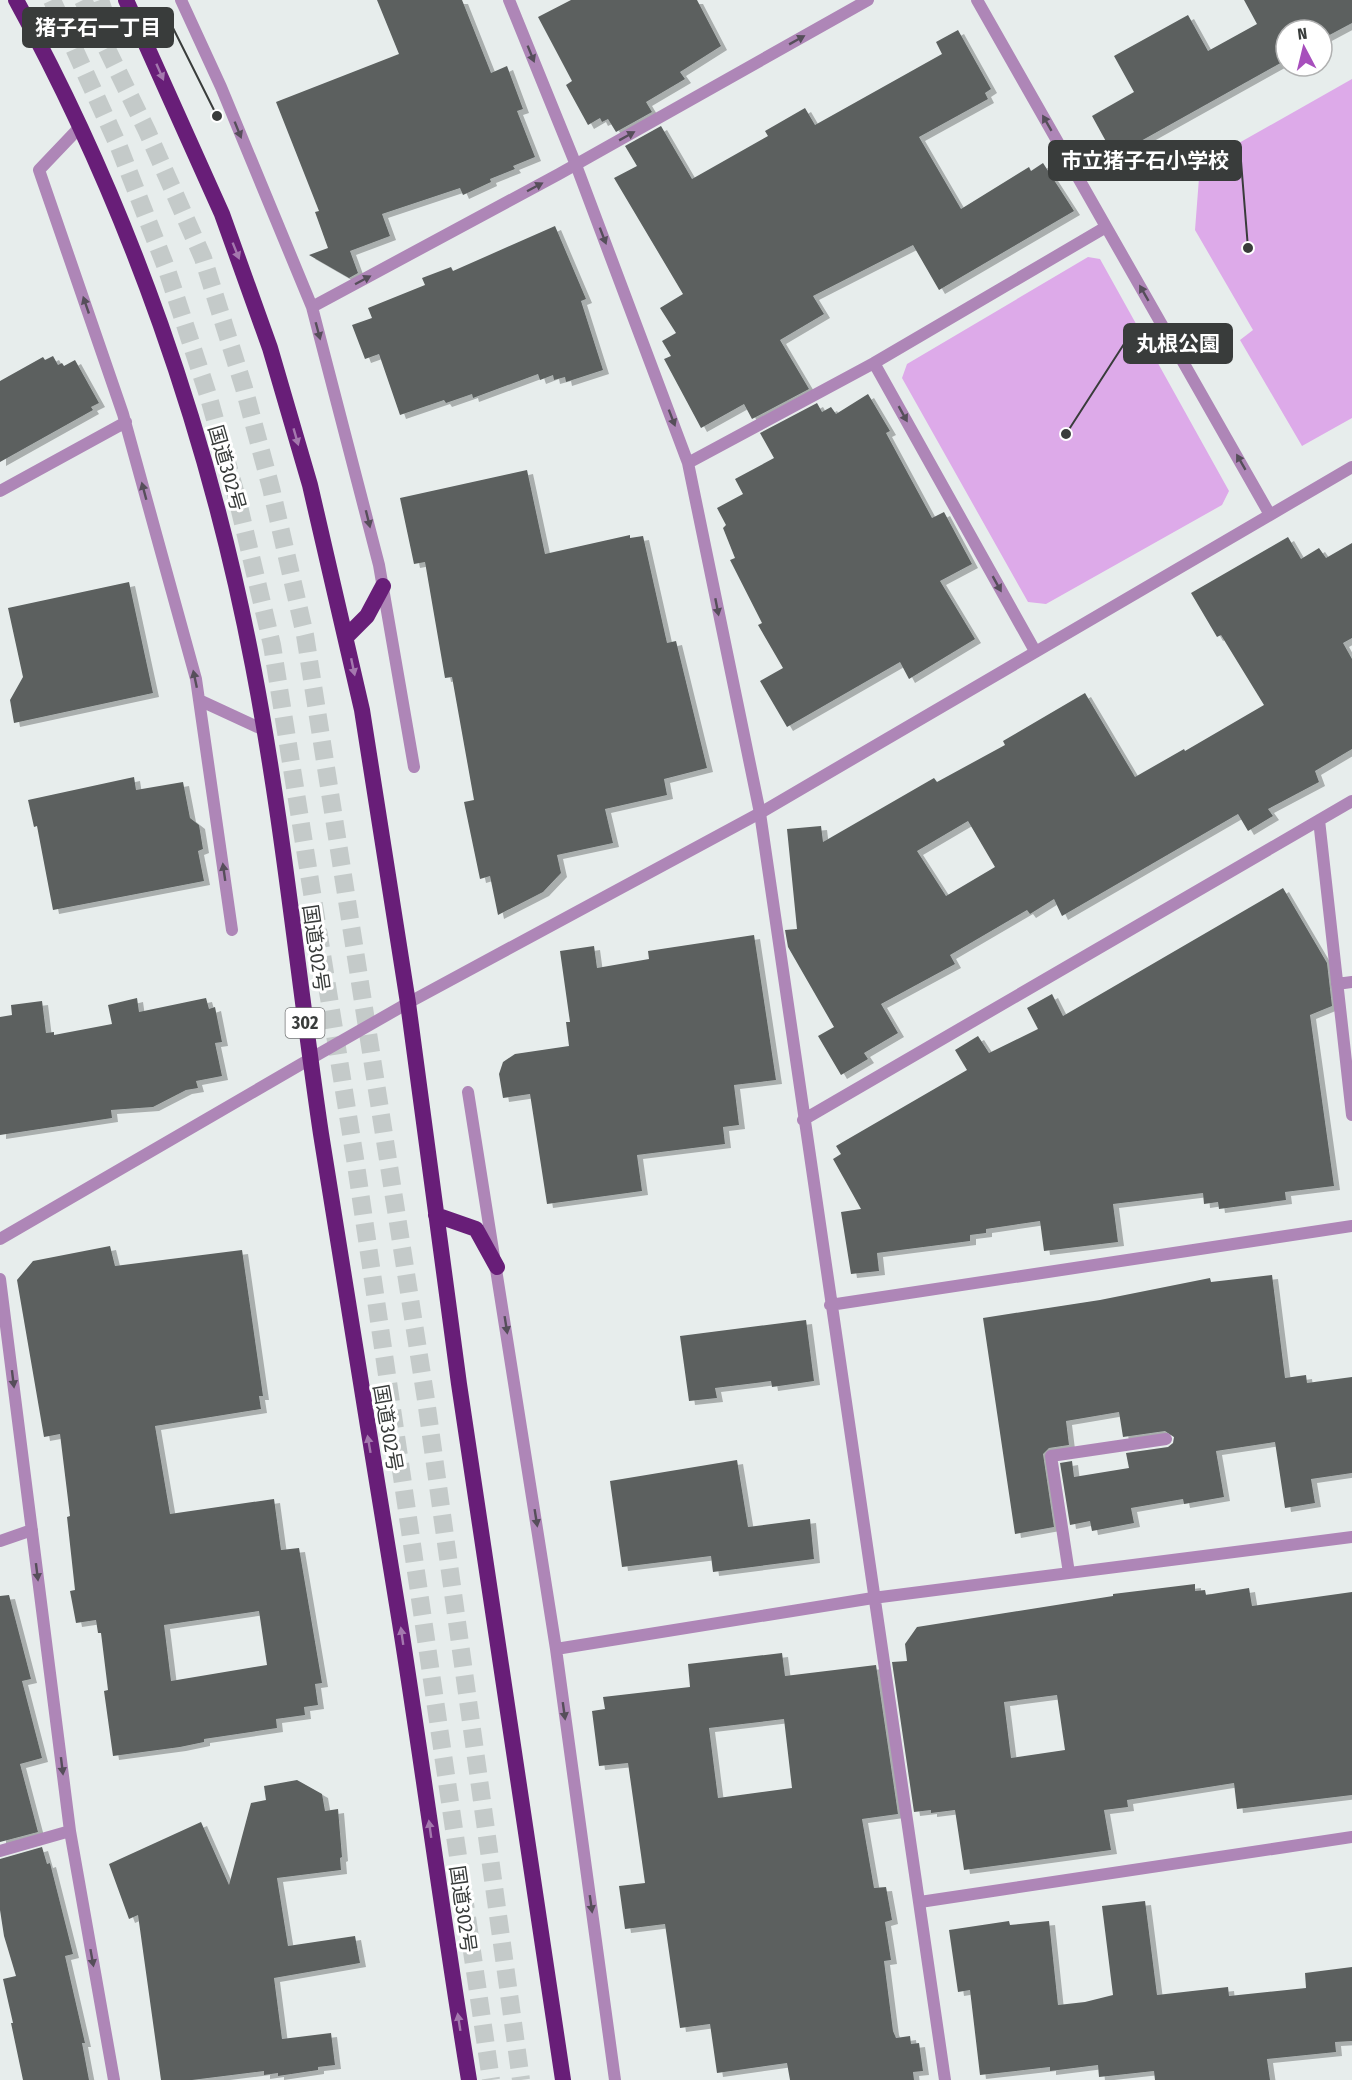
<svg xmlns="http://www.w3.org/2000/svg" width="1352" height="2080" viewBox="0 0 1352 2080" font-family="'Fira Sans Condensed','Noto Sans JP',sans-serif">
	<style>
		.green { fill: #ddaae9 }
		.building { fill: #5b605f; fill-rule: evenodd; filter: url(#shadow) }
		.lines { fill: none; stroke-linecap: round; stroke-linejoin: round }
		.motorway-tunnel { stroke: #c4cac9; stroke-width: 18; stroke-dasharray: 18 9; stroke-linecap: butt }
		.minor { stroke: #ae86b7; stroke-width: 12 }
		.tertiary { stroke: #ae86b7; stroke-width: 12 }
		.trunk { stroke: #681e78; stroke-width: 16 }
		.oneway { fill: #564e5a }
		.oneway2 { fill: #a478ae }
		.labels { text-anchor: middle; stroke-width: 6; stroke-linejoin: round; paint-order: stroke }
		.shield { fill: #fff; stroke: #747676; stroke-width: 1.5 }
		.shield-label { font-size: 18px; font-weight: bold; fill: #393c3b }
		.street-label { font-size: 20px; fill: #393c3b; stroke: #fff }
		.leader { fill: none; stroke: #393c3b; stroke-width: 2 }
		.callout-dot { fill: #393c3b; stroke: #fff; stroke-width: 2 }
		.callout { fill: #393c3b; stroke: #393c3b; stroke-width: 2 }
		.callout-label { font-size: 21px; text-anchor: middle; font-weight: bold; fill: #fff }
	</style>
	<defs>
		<filter id="shadow"><feDropShadow dx="6" dy="4" stdDeviation="0" flood-color="#0004"/></filter>
	</defs>
	<rect width="100%" height="100%" fill="#e7edec"/>
	<path class="green" d="M 1352,79 L 1352,418 L 1302,446 L 1240,340 L 1253,330 L 1195,230 L 1200,165 Z
		M 1088,257 L 1100,259 L 1229,491 L 1222,505 L 1046,604 L 1028,602 L 902,378 L 907,364 Z"/>
	<path class="building" d="M 377,0 L 462,0 L 491,73 L 507,66 L 523,109 L 517,111 L 535,157 L 513,166 L 515,169 L 490,179 L 491,182 L 463,195 L 460,188 L 382,214 L 390,236 L 350,251 L 358,273 L 349,278 L 309,255 L 328,248 L 315,212 L 319,211 L 276,102 L 399,54 Z
		M 571,0 L 697,0 L 721,46 L 680,72 L 685,79 L 646,102 L 652,112 L 616,132 L 608,119 L 602,122 L 600,118 L 588,125 L 566,85 L 572,81 L 538,17 Z
		M 1244,0 L 1352,0 L 1352,23 L 1322,39 L 1322,30 L 1286,30 L 1286,60 L 1114,156 L 1092,116 L 1134,92 L 1114,56 L 1188,15 L 1208,51 L 1257,24 Z
		M 958,30 L 991,89 L 985,93 L 988,99 L 919,137 L 961,209 L 1029,167 L 1031,171 L 1043,163 L 1074,211 L 939,290 L 913,245 L 813,296 L 824,314 L 780,340 L 809,389 L 752,419 L 744,404 L 701,428 L 664,359 L 671,356 L 662,341 L 676,333 L 660,308 L 683,294 L 614,178 L 637,166 L 625,146 L 661,126 L 692,179 L 768,136 L 765,131 L 805,108 L 815,125 L 942,54 L 936,42 Z
		M 555,226 L 586,299 L 581,301 L 603,370 L 566,382 L 565,377 L 554,380 L 553,375 L 540,380 L 538,374 L 473,398 L 472,394 L 446,403 L 444,400 L 400,415 L 379,354 L 365,359 L 352,325 L 372,318 L 368,308 L 425,285 L 422,278 L 451,267 L 453,271 Z
		M 53,356 L 58,365 L 62,363 L 64,366 L 75,360 L 99,403 L 91,407 L 93,410 L 0,462 L 0,381 L 43,357 L 45,360 Z
		M 868,394 L 890,431 L 886,433 L 932,518 L 944,512 L 972,564 L 940,581 L 975,639 L 909,679 L 900,662 L 787,727 L 760,681 L 783,668 L 758,625 L 762,623 L 730,560 L 735,558 L 723,528 L 726,525 L 717,508 L 743,494 L 735,479 L 774,458 L 760,433 L 817,403 L 822,412 L 831,407 L 836,414 Z
		M 527,470 L 545,554 L 630,535 L 630,538 L 643,536 L 667,643 L 676,641 L 707,768 L 664,779 L 667,795 L 605,809 L 613,843 L 557,855 L 561,873 L 543,892 L 498,915 L 490,876 L 480,879 L 464,802 L 474,800 L 452,677 L 445,678 L 425,562 L 414,564 L 400,498 Z
		M 1288,537 L 1301,559 L 1319,548 L 1326,558 L 1352,543 L 1352,638 L 1343,643 L 1352,659 L 1352,749 L 1315,771 L 1319,782 L 1268,809 L 1273,816 L 1248,831 L 1238,814 L 1062,916 L 1054,899 L 1030,914 L 1027,910 L 950,955 L 955,964 L 881,1004 L 898,1033 L 864,1053 L 868,1059 L 841,1075 L 818,1036 L 834,1027 L 788,947 L 785,930 L 797,929 L 787,829 L 821,826 L 823,842 L 934,778 L 937,782 L 1005,745 L 1003,741 L 1085,693 L 1135,777 L 1184,749 L 1185,751 L 1264,705 L 1221,635 L 1217,637 L 1191,593 ZM 968,821 L 995,867 L 946,896 L 917,851 Z
		M 129,582 L 153,693 L 14,723 L 10,700 L 23,677 L 8,608 Z
		M 134,777 L 136,790 L 183,782 L 190,818 L 199,825 L 203,849 L 198,851 L 204,881 L 53,910 L 37,826 L 34,827 L 28,800 Z
		M 1283,888 L 1327,963 L 1332,1006 L 1310,1015 L 1334,1186 L 1285,1192 L 1286,1200 L 1219,1209 L 1218,1202 L 1204,1204 L 1203,1193 L 1113,1204 L 1118,1242 L 1044,1251 L 1040,1221 L 986,1229 L 986,1233 L 970,1235 L 970,1241 L 877,1253 L 879,1271 L 851,1274 L 841,1212 L 861,1209 L 833,1159 L 841,1154 L 836,1146 L 967,1070 L 955,1050 L 978,1036 L 989,1053 L 1038,1029 L 1027,1008 L 1052,994 L 1063,1016 Z
		M 754,935 L 776,1080 L 734,1085 L 739,1125 L 723,1127 L 725,1144 L 637,1155 L 642,1191 L 547,1204 L 530,1094 L 503,1098 L 499,1074 L 503,1062 L 515,1054 L 569,1046 L 566,1022 L 570,1022 L 560,951 L 594,946 L 597,968 L 649,959 L 648,951 Z
		M 137,998 L 139,1012 L 206,998 L 209,1009 L 215,1007 L 222,1042 L 215,1043 L 222,1076 L 196,1081 L 198,1088 L 186,1090 L 153,1107 L 111,1110 L 112,1118 L 0,1135 L 0,1017 L 12,1015 L 11,1005 L 42,1001 L 46,1033 L 54,1032 L 54,1035 L 112,1024 L 108,1005 Z
		M 110,1246 L 115,1266 L 242,1250 L 263,1396 L 259,1396 L 261,1409 L 155,1426 L 170,1514 L 274,1499 L 281,1550 L 299,1548 L 322,1683 L 315,1684 L 318,1705 L 304,1707 L 305,1715 L 276,1719 L 277,1728 L 204,1739 L 204,1742 L 180,1747 L 113,1756 L 104,1691 L 108,1690 L 101,1633 L 98,1633 L 96,1620 L 76,1623 L 70,1591 L 75,1590 L 67,1517 L 70,1516 L 60,1434 L 44,1437 L 17,1280 L 33,1261 ZM 259,1611 L 267,1665 L 171,1681 L 164,1625 Z
		M 1272,1275 L 1285,1378 L 1306,1375 L 1307,1383 L 1352,1377 L 1352,1473 L 1311,1479 L 1315,1503 L 1285,1508 L 1275,1442 L 1216,1451 L 1224,1497 L 1184,1504 L 1183,1499 L 1131,1508 L 1134,1523 L 1092,1531 L 1090,1521 L 1070,1525 L 1060,1463 L 1072,1461 L 1074,1477 L 1129,1468 L 1126,1453 L 1168,1447 L 1173,1443 L 1174,1437 L 1165,1431 L 1123,1437 L 1119,1412 L 1066,1421 L 1069,1445 L 1049,1448 L 1043,1454 L 1054,1527 L 1015,1534 L 983,1318 L 1100,1300 L 1210,1278 L 1211,1282 Z
		M 806,1320 L 814,1381 L 772,1387 L 771,1381 L 715,1388 L 717,1398 L 689,1401 L 680,1336 Z
		M 737,1460 L 748,1527 L 810,1519 L 814,1559 L 713,1572 L 711,1556 L 622,1567 L 610,1481 Z
		M 1195,1584 L 1195,1591 L 1205,1590 L 1206,1595 L 1249,1588 L 1252,1606 L 1352,1592 L 1352,1795 L 1237,1809 L 1234,1783 L 1127,1800 L 1128,1807 L 1104,1810 L 1111,1850 L 964,1870 L 955,1810 L 931,1813 L 931,1810 L 914,1812 L 892,1662 L 907,1661 L 905,1644 L 917,1627 L 1113,1596 L 1113,1594 ZM 1057,1695 L 1065,1750 L 1011,1758 L 1004,1702 Z
		M 9,1595 L 31,1679 L 22,1681 L 42,1758 L 20,1764 L 38,1832 L 0,1842 L 0,1596 Z
		M 782,1653 L 785,1676 L 876,1665 L 898,1814 L 862,1819 L 874,1888 L 886,1887 L 892,1920 L 885,1922 L 891,1960 L 884,1961 L 893,2031 L 896,2038 L 910,2036 L 911,2044 L 919,2043 L 923,2071 L 913,2072 L 914,2080 L 790,2080 L 787,2063 L 717,2073 L 710,2024 L 680,2028 L 665,1924 L 625,1929 L 619,1886 L 645,1883 L 628,1763 L 599,1766 L 592,1711 L 605,1709 L 603,1697 L 690,1687 L 688,1664 ZM 784,1719 L 792,1788 L 718,1798 L 709,1728 Z
		M 297,1780 L 322,1794 L 325,1811 L 338,1809 L 342,1857 L 340,1858 L 341,1870 L 277,1878 L 288,1946 L 355,1936 L 360,1963 L 274,1978 L 282,2039 L 331,2033 L 335,2065 L 318,2067 L 318,2070 L 278,2076 L 278,2073 L 264,2075 L 264,2071 L 192,2080 L 161,2080 L 138,1915 L 129,1919 L 109,1864 L 201,1822 L 229,1885 L 251,1803 L 266,1800 L 264,1786 Z
		M 42,1847 L 47,1864 L 50,1863 L 73,1954 L 65,1956 L 85,2043 L 82,2043 L 89,2080 L 23,2080 L 11,2023 L 13,2023 L 3,1979 L 16,1976 L 4,1936 L 0,1910 L 0,1859 Z
		M 1145,1901 L 1157,1995 L 1228,1987 L 1229,1996 L 1306,1988 L 1305,1973 L 1352,1967 L 1352,2041 L 1335,2042 L 1336,2052 L 1267,2059 L 1270,2080 L 1155,2080 L 1154,2071 L 1099,2077 L 1098,2065 L 1050,2071 L 1050,2067 L 980,2075 L 970,1990 L 958,1992 L 949,1930 L 1009,1921 L 1010,1925 L 1049,1921 L 1058,2005 L 1085,2002 L 1113,1995 L 1102,1906 Z"/>
	<g class="lines">
		<path class="motorway-tunnel" d="M 52,0 L 119,147 L 167,270 L 209,398 L 237,498 L 272,645 L 356,1165 L 491,2080
			M 83,0 L 147,131 L 203,258 L 244,388 L 271,488 L 305,635 L 426,1400 L 521,2080
			M 100,0 L 114,41"/>
		<path class="minor" d="M 181,0 L 221,87 L 312,307 L 379,565 L 414,767
			M 509,0 L 576,165 L 688,463 L 760,813 L 945,2080
			M 977,0 L 1269,513
			M 79,128 L 39,170 L 123,414 L 196,679 L 232,930
			M 312,307 L 559,174 L 868,0
			M 874,363 L 1035,651
			M 688,463 L 874,363 L 1106,227
			M 0,491 L 126,422
			M 199,700 L 264,730
			M 1319,820 L 1352,1115
			M 1337,984 L 1352,982
			M 468,1092 L 556,1649 L 615,2080
			M 803,1120 L 1352,801
			M 0,1239 L 310,1059
			M 0,1279 L 70,1831 L 114,2080
			M 830,1305 L 1352,1226
			M 0,1541 L 32,1530
			M 1069,1573 L 1051,1456 L 1166,1439
			M 556,1649 L 873,1598 L 1352,1537
			M 0,1851 L 70,1831
			M 920,1902 L 1352,1837"/>
		<path class="tertiary" d="M 310,1059 L 408,1003 L 760,813 L 1352,467"/>
		<path class="trunk" d="M 16,0 C 129,206 209,436 253,666 C 283,821 298,979 321,1134 C 346,1297 374,1460 400,1623 C 424,1775 444,1928 469,2080
			M 126,0 L 222,214 L 270,348 L 310,485 L 362,710 L 408,1003 L 459,1384 L 563,2080
			M 346,637 L 367,616 L 383,586
			M 436,1215 L 476,1229 L 497,1267"/>
	</g>
	<defs><path id="oneway-solid" d="M-6-.8H1V-3.2L6.5 0L1 3.2V.8H-6Z" transform="scale(1.5)"/></defs>
	<g class="oneway">
		<use href="#oneway-solid" transform="translate(797 40) rotate(-29)"/>
		<use href="#oneway-solid" transform="translate(531 54) rotate(68)"/>
		<use href="#oneway-solid" transform="translate(1047 123) rotate(-120)"/>
		<use href="#oneway-solid" transform="translate(238 130) rotate(68)"/>
		<use href="#oneway-solid" transform="translate(627 136) rotate(-29)"/>
		<use href="#oneway-solid" transform="translate(535 187) rotate(-28)"/>
		<use href="#oneway-solid" transform="translate(603 236) rotate(69)"/>
		<use href="#oneway-solid" transform="translate(363 280) rotate(-28)"/>
		<use href="#oneway-solid" transform="translate(1144 293) rotate(-120)"/>
		<use href="#oneway-solid" transform="translate(86 305) rotate(-109)"/>
		<use href="#oneway-solid" transform="translate(318 331) rotate(75)"/>
		<use href="#oneway-solid" transform="translate(903 414) rotate(61)"/>
		<use href="#oneway-solid" transform="translate(672 418) rotate(69)"/>
		<use href="#oneway-solid" transform="translate(1241 462) rotate(-120)"/>
		<use href="#oneway-solid" transform="translate(144 491) rotate(-105)"/>
		<use href="#oneway-solid" transform="translate(368 519) rotate(76)"/>
		<use href="#oneway-solid" transform="translate(997 584) rotate(61)"/>
		<use href="#oneway-solid" transform="translate(717 607) rotate(79)"/>
		<use href="#oneway-solid" transform="translate(195 679) rotate(-102)"/>
		<use href="#oneway-solid" transform="translate(224 872) rotate(-98)"/>
		<use href="#oneway-solid" transform="translate(506 1325) rotate(81)"/>
		<use href="#oneway-solid" transform="translate(13 1379) rotate(83)"/>
		<use href="#oneway-solid" transform="translate(536 1518) rotate(81)"/>
		<use href="#oneway-solid" transform="translate(37 1572) rotate(83)"/>
		<use href="#oneway-solid" transform="translate(564 1711) rotate(82)"/>
		<use href="#oneway-solid" transform="translate(62 1766) rotate(83)"/>
		<use href="#oneway-solid" transform="translate(591 1904) rotate(82)"/>
		<use href="#oneway-solid" transform="translate(92 1958) rotate(80)"/>
	</g>
	<g class="oneway2">
		<use href="#oneway-solid" transform="translate(160 72) rotate(66)"/>
		<use href="#oneway-solid" transform="translate(236 251) rotate(68)"/>
		<use href="#oneway-solid" transform="translate(296 437) rotate(74)"/>
		<use href="#oneway-solid" transform="translate(353 667) rotate(78)"/>
		<use href="#oneway-solid" transform="translate(369 1444) rotate(-100)"/>
		<use href="#oneway-solid" transform="translate(402 1636) rotate(-98)"/>
		<use href="#oneway-solid" transform="translate(430 1829) rotate(-98)"/>
		<use href="#oneway-solid" transform="translate(459 2022) rotate(-99)"/>
	</g>
	<g class="labels">
		<rect class="shield" x="285.5" y="1008" width="39" height="30" rx="4.5"/>
		<g class="shield-label">
			<text x="305" y="1029">302</text>
		</g>
		<g class="street-label">
			<text transform="translate(227 468) rotate(74)" y="7">国道302号</text>
			<text transform="translate(316 948) rotate(82)" y="7">国道302号</text>
			<text transform="translate(388 1428) rotate(80)" y="7">国道302号</text>
			<text transform="translate(463 1909) rotate(82)" y="7">国道302号</text>
		</g>
	</g>
	<path class="leader" d="M217 116L173 28M1248 248L1241 161M1066 434L1124 344"/>
	<g class="callout-dot">
		<circle cx="217" cy="116" r="6"/>
		<circle cx="1248" cy="248" r="6"/>
		<circle cx="1066" cy="434" r="6"/>
	</g>
	<g class="callout">
		<rect x="23" y="8" width="150" height="39" rx="6"/>
		<rect x="1049" y="141" width="192" height="39" rx="6"/>
		<rect x="1124" y="324" width="108" height="39" rx="6"/>
	</g>
	<g class="callout-label">
		<text x="98" y="35">猪子石一丁目</text>
		<text x="1145" y="168">市立猪子石小学校</text>
		<text x="1178" y="351">丸根公園</text>
	</g>
	<g transform="translate(1304 48) rotate(353)"><circle r="28" fill="#ffffff" stroke="#b0b1b1" stroke-width="1.5"/>
	<path d="M0-4.5L10 22L0 15L-10 22Z" fill="#a74fbc"/>
	<text y="-9" font-size="16" font-weight="bold" text-anchor="middle" fill="#393c3b">N</text>
	</g>
</svg>
